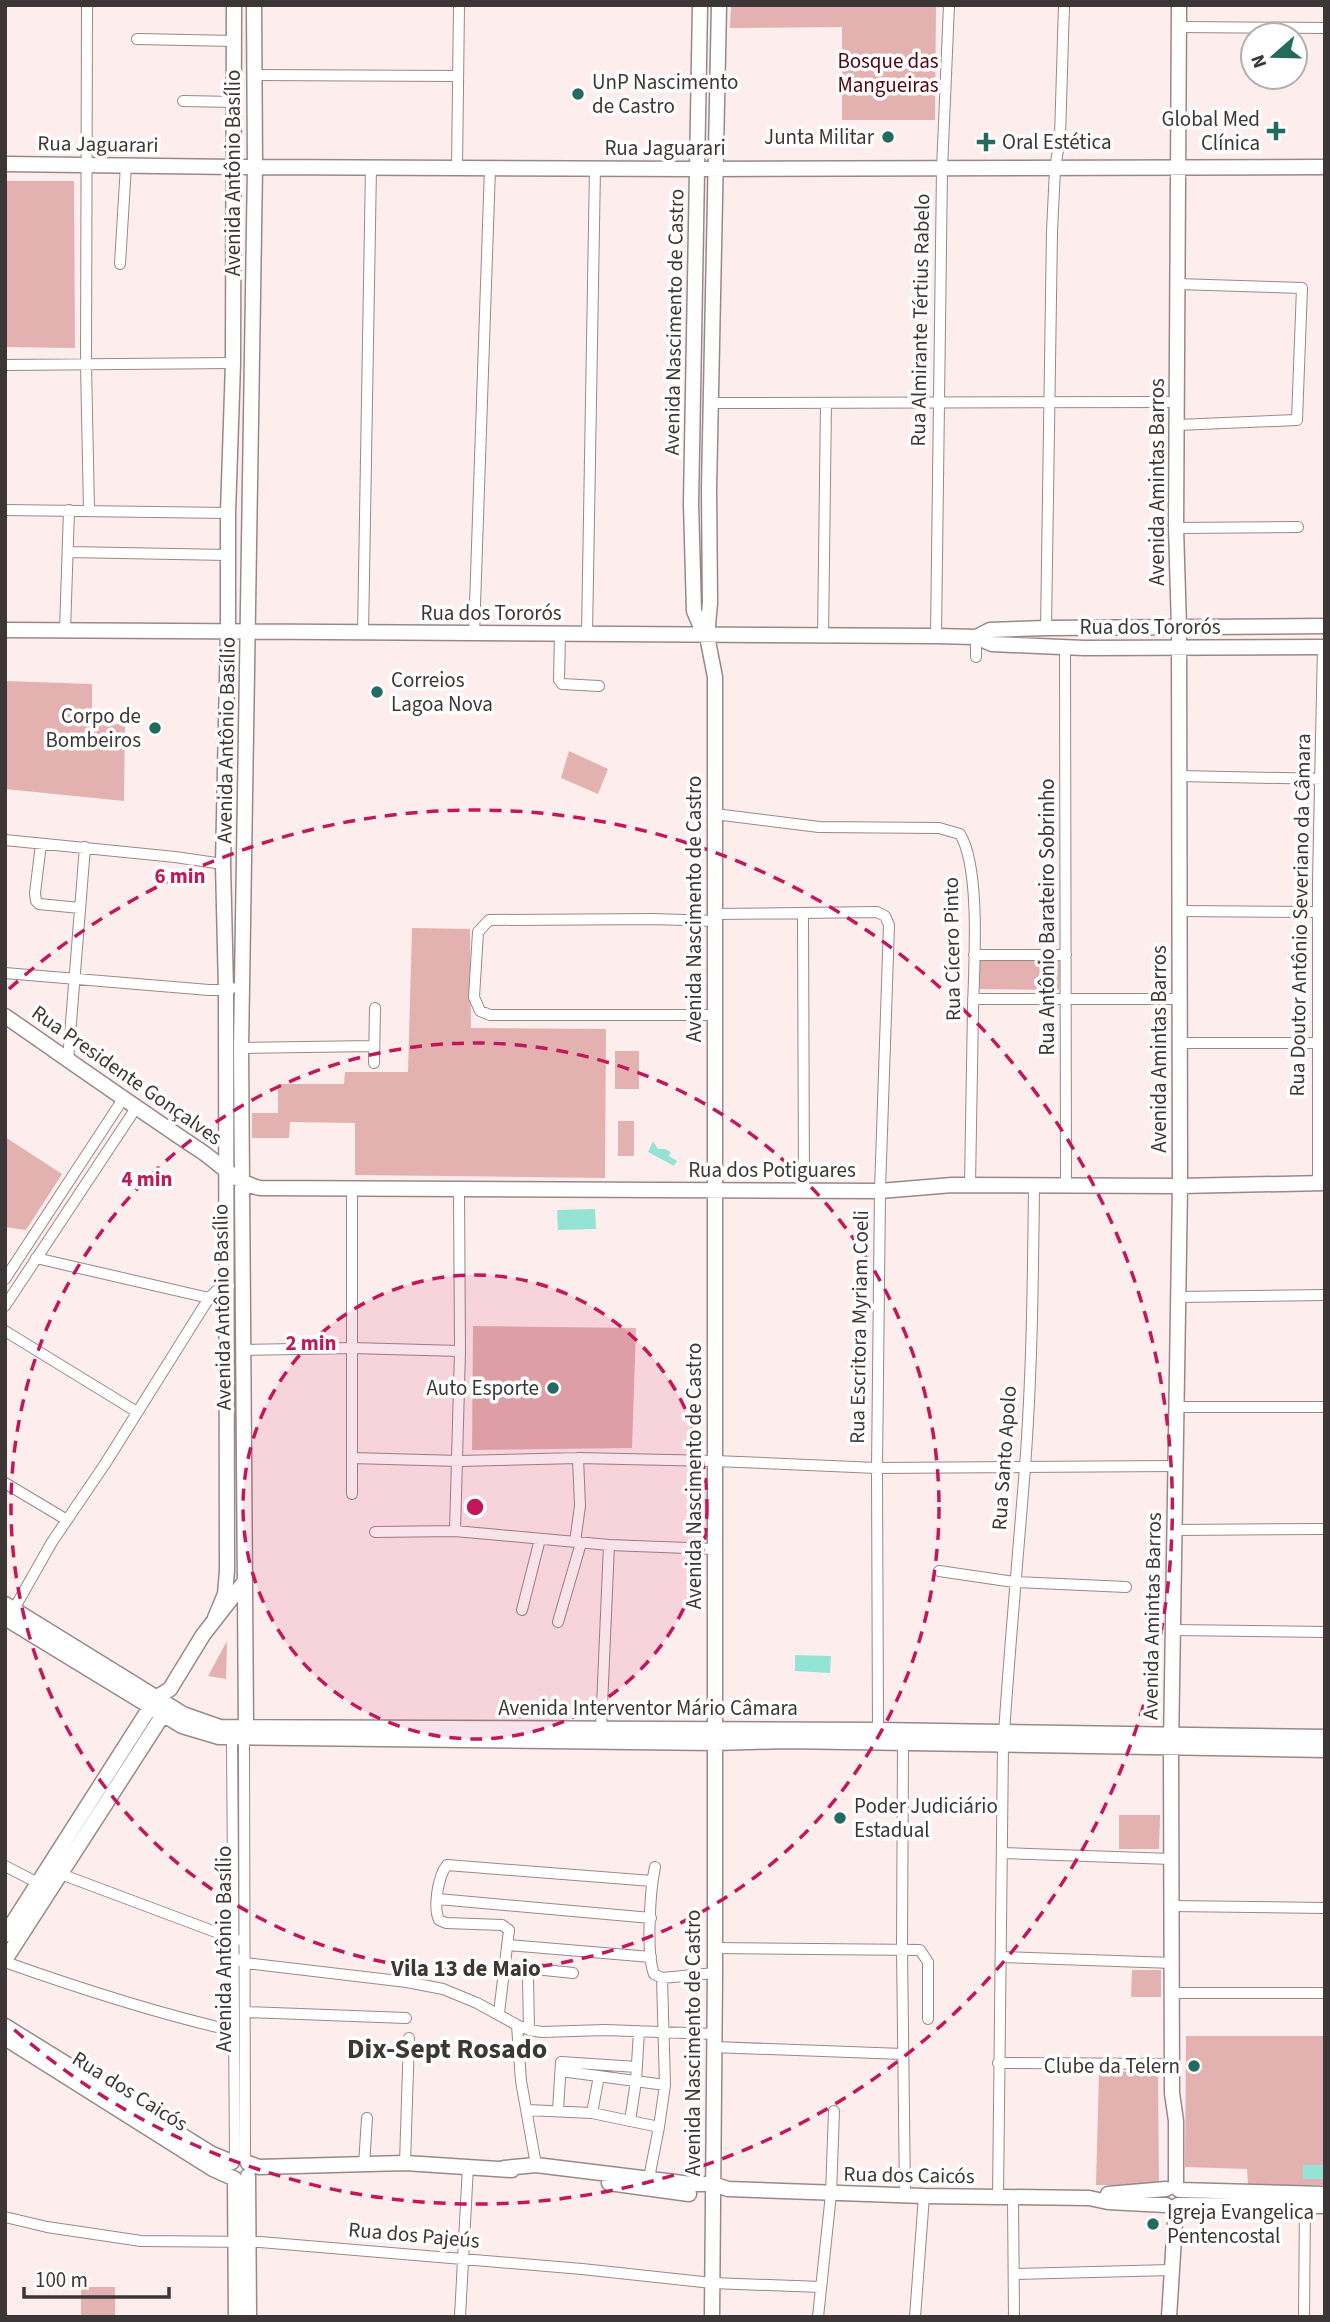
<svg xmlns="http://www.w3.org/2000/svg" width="1330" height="2322" viewBox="0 0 1330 2322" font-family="'Source Sans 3',sans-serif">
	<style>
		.green { fill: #e2b1b0 }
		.water { fill: #95e3d5 }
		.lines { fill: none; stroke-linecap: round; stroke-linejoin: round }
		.street-casing { stroke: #988988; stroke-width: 12 }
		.secondary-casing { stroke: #988988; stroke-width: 17 }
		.street { stroke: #fff; stroke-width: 10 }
		.secondary { stroke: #fff; stroke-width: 14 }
		.ring { fill: none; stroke: #c2185b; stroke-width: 3.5; stroke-dasharray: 12 9 }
		.poi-dot { fill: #236a5f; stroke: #fff; stroke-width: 2.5 }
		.labels { text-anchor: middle; stroke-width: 7; stroke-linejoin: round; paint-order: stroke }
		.park-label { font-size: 21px; fill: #540311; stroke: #fff }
		.poi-label { font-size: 21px; fill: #3d3636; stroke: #fff; text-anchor: start }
		.street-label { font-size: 21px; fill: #3d3636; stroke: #fff }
		.neighbourhood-label { font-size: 23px; font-weight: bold; fill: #3d3636; stroke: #fff }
		.district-label { font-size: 28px; font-weight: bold; fill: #3d3636; stroke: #fff }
		.centre { fill: #c2185b; stroke: #fff; stroke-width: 3.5 }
		.ring-label { font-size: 21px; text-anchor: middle; font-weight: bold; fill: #c2185b; stroke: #fff; stroke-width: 7; stroke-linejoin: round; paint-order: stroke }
	</style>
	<rect width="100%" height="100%" fill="#feeded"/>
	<path class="green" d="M 731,5 L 936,5 L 935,120 L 842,120 L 842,27 L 730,28 Z
		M 5,181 L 74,181 L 75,348 L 5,347 Z
		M 5,681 L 92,684 L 92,725 L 125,724 L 124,801 L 5,789 Z
		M 569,751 L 608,769 L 598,794 L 561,778 Z
		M 412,928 L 470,929 L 471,1028 L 606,1029 L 605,1178 L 355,1175 L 355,1123 L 290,1122 L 289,1138 L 252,1138 L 252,1113 L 278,1113 L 278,1084 L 344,1084 L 345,1072 L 408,1072 Z
		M 977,957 L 1060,958 L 1059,990 L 977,989 Z
		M 615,1051 L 639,1051 L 639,1089 L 615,1089 Z
		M 618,1121 L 634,1121 L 634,1156 L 618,1156 Z
		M 5,1137 L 62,1174 L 26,1230 L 5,1227 Z
		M 473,1326 L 636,1328 L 632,1448 L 472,1450 Z
		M 227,1641 L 226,1679 L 208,1676 Z
		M 1119,1815 L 1160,1815 L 1159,1849 L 1119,1849 Z
		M 1132,1970 L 1161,1970 L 1161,1997 L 1131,1997 Z
		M 1186,2036 L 1325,2036 L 1325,2185 L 1248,2185 L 1247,2169 L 1185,2167 Z
		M 1099,2071 L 1158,2072 L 1159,2186 L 1096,2185 Z
		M 81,2287 L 115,2287 L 115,2317 L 81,2317 Z"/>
	<path class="water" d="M 653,1141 L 658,1149 L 665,1149 L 671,1152 L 669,1156 L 677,1161 L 674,1166 L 648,1152 Z
		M 595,1209 L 596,1229 L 558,1230 L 557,1210 Z
		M 795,1655 L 831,1656 L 830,1673 L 795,1671 Z
		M 1303,2165 L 1325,2165 L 1325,2179 L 1303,2179 Z"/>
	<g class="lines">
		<defs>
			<path id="street" d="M 87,5 L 86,365 L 89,510
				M 1179,27 L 1325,28
				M 137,39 L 234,41
				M 254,75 L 458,76
				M 183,101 L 234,102
				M 457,168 L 459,5
				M 120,264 L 126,165
				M 5,365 L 233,363
				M 711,403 L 1177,402
				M 1177,425 L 1297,420 L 1302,288 L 1177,284
				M 5,510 L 228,513
				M 1176,528 L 1298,527
				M 68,552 L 228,555
				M 1046,628 L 1052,231 L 1055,169 L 1060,137 L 1064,5
				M 65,631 L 69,510
				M 363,634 L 371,167
				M 474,634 L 490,168
				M 560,634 L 559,680 L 562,684 L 599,686
				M 587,634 L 595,168
				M 936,636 L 942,169 L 949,5
				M 823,637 L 826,403
				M 976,637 L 976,657
				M 1065,647 L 1066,1186
				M 1179,776 L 1325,779
				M 715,814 L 819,827 L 939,828 L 960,834 C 981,869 974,966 973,1009 C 972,1068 971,1126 970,1185
				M 5,840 L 175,857 L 223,864
				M 41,844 L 35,893 L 36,901 L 39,904 L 80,908
				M 1179,911 L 1318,912
				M 715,914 L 877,912 L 885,916 L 889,925 L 880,1191 L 877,1468 L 878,1730
				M 803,914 L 804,1190
				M 974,955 L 1066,955
				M 5,973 L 209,990 L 226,990 L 232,988
				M 973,999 L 1180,999
				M 715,1015 L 490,1015 L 480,1011 L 474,997 L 478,932 L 489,920 L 653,919 L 715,921
				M 1180,1043 L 1325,1043
				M 241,1048 L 374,1046
				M 68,1060 L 85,847
				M 374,1063 L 375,1008
				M 1318,1183 L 1318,881 L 1323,647
				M 352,1189 L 352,1494
				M 36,1258 L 209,1298
				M 5,1279 L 123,1099
				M 1179,1297 L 1325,1295
				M 5,1306 L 136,1108
				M 5,1331 L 137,1412
				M 243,1350 L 352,1348 L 460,1351
				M 1176,1407 L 1325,1407
				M 352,1458 L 459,1461 L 578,1458 L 715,1461 L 877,1468 L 1176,1466
				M 5,1483 L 67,1520
				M 1175,1530 L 1325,1529
				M 455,1531 L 460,1351 L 459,1189
				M 375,1532 L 455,1531 L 609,1545 L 714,1549
				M 575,1542 L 580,1506 L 578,1458
				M 939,1571 L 1014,1582 L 1126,1587
				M 14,1609 L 52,1542 L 105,1464 L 209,1298 L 216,1291 L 229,1286
				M 522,1610 L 540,1539
				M 558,1622 L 581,1543
				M 1173,1630 L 1325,1632
				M 601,1729 L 609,1545
				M 1004,1733 C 1010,1644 1018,1556 1025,1467 C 1032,1374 1033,1280 1034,1186
				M 232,1738 L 235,2160
				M 244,1738 L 245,2161
				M 903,1744 L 902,1949 L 905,2196
				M 1002,1853 L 1171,1859
				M 5,1866 L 42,1885
				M 655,1867 C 650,1890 646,1953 654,1974 L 662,1978 L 715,1973
				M 58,1873 L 237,1940
				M 438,1899 L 651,1918
				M 1172,1906 L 1325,1908
				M 508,1945 L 651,1957
				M 714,1948 L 920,1950 L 928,1962 L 928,2019
				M 233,1957 L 245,1963 L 407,1982 L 443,1989 L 477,2003 L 517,2025 L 529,2030 L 542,2032 L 605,2030 L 714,2034
				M 1001,1957 L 1173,1963
				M 5,1962 C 81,1989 155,2013 234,2031
				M 1172,1993 L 1325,1993
				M 245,2012 L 406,2018
				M 499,2013 L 509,1930 L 502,1925 L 446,1923 L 439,1920 C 433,1907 438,1876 447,1865 L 652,1881
				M 517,2025 L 521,2081 L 536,2165
				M 529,2030 L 528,1977 L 531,1971 L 535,1969 L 573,1973
				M 713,2047 L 903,2054
				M 998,2063 L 1172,2064
				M 561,2071 L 665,2085
				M 527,2110 L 592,2113 L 659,2127
				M 558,2110 L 561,2062 L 637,2067
				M 592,2113 L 599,2076
				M 630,2121 L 636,2081 L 639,2031
				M 405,2163 L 409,2038
				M 364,2165 L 367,2118
				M 648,2183 L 659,2127 L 665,2085 L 662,1978
				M 998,2197 L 1003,1745
				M 1013,2197 L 1014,2317
				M 5,2217 L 47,2227 L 141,2241 L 260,2242 L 582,2269 L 712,2283 L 821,2287
				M 1014,2274 L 1171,2270
				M 460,2317 L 468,2166
				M 818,2317 L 831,2194 L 834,2111
				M 915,2317 L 924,2196
				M 1304,2317 L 1305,2206"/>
			<path id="secondary" d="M 700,5 L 691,504 L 694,611 L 700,625 L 707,636 L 715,677 L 715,1973 L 712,2317
				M 5,164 L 235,167 L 698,169 L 1325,167
				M 5,630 L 936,636 L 976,637 L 992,644 L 1084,648 L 1325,647
				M 707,636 L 710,603 L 709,489 L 719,5
				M 976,637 L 990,630 L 1046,628 L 1325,626
				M 5,1016 C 70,1061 135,1107 201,1151 C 220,1164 237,1183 260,1188 L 880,1191 L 952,1185 L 1180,1186 L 1325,1183
				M 5,1604 L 183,1714 L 220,1727 L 878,1730 L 1325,1737
				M 5,1618 L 182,1726 L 219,1737 L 715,1743 L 786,1741 L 1325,1750
				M 215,1618 L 225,1594 L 227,1571 L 226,990 L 223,864 L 228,631 L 228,513 L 233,363 L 234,5
				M 246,1727 L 241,1048 L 255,167 L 254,5
				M 5,1935 L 156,1698 L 170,1689 L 203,1635 L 245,1581
				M 5,1960 L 168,1707
				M 5,2026 L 212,2154 L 232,2162
				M 5,2038 L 213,2169 L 233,2178
				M 248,2163 L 259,2167 L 405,2163 L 512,2170
				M 504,2168 L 536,2165 L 691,2184 L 713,2184 L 728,2189 L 924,2196 L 1089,2198 L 1108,2202 L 1166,2205
				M 248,2176 L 249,2317
				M 235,2179 L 236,2317
				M 609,2183 L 689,2194
				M 1176,2188 L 1176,2121 L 1172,2093 L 1171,1747 L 1180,1186 L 1179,628 L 1176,528 L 1179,5
				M 1179,2190 L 1325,2194
				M 1108,2194 L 1166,2189
				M 1178,2205 L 1325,2206
				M 1169,2317 L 1176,2206"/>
		</defs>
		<use href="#street" class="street-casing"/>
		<use href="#secondary" class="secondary-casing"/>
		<use href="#street" class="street"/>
		<use href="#secondary" class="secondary"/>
	</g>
	<circle cx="475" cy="1507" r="232" fill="#c2185b" fill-opacity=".12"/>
	<g class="ring">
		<circle cx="475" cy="1507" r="232"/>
		<circle cx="475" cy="1507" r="464"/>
		<path d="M9 989A697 697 0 1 1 9 2025"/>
	</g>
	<g class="poi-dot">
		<circle cx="578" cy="94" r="7"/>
		<path d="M1272.5 120.5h7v7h7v7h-7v7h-7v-7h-7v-7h7z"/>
		<circle cx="888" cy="137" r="7"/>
		<path d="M982.5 131.5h7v7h7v7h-7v7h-7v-7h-7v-7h7z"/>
		<circle cx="377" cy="692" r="7"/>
		<circle cx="155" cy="728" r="7"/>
		<circle cx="553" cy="1388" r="7"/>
		<circle cx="840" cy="1818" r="7"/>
		<circle cx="1194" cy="2066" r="7"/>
		<circle cx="1153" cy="2224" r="7"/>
	</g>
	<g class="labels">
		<g class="park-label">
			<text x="888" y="68">Bosque das<tspan x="888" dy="24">Mangueiras</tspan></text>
		</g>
		<g class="poi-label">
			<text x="592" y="89">UnP Nascimento<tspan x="592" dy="24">de Castro</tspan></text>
			<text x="1260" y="126" text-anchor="end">Global Med<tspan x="1260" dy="24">Clínica</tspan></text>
			<text x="874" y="144" text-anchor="end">Junta Militar</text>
			<text x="1002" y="149">Oral Estética</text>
			<text x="391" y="687">Correios<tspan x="391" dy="24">Lagoa Nova</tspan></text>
			<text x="141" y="723" text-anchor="end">Corpo de<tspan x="141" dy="24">Bombeiros</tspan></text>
			<text x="539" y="1395" text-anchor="end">Auto Esporte</text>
			<text x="854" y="1813">Poder Judiciário<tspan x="854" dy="24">Estadual</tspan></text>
			<text x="1180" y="2073" text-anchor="end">Clube da Telern</text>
			<text x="1167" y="2219">Igreja Evangelica<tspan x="1167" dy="24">Pentencostal</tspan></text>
		</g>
		<g class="street-label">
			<text transform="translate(98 144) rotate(1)" y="7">Rua Jaguarari</text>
			<text x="665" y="155">Rua Jaguarari</text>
			<text transform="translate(233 173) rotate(-90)" y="7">Avenida Antônio Basílio</text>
			<text transform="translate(920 320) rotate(-89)" y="7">Rua Almirante Tértius Rabelo</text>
			<text transform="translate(674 322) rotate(-89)" y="7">Avenida Nascimento de Castro</text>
			<text transform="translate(1157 482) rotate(-90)" y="7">Avenida Amintas Barros</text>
			<text x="491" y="620">Rua dos Tororós</text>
			<text x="1150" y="634">Rua dos Tororós</text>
			<text transform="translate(226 740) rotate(-89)" y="7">Avenida Antônio Basílio</text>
			<text transform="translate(694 909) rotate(-90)" y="7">Avenida Nascimento de Castro</text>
			<text transform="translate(1300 915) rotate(-89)" y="7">Rua Doutor Antônio Severiano da Câmara</text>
			<text transform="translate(1047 917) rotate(-90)" y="7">Rua Antônio Barateiro Sobrinho</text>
			<text transform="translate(952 949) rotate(-91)" y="7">Rua Cícero Pinto</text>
			<text transform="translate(1159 1049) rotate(-90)" y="7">Avenida Amintas Barros</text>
			<text transform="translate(127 1075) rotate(35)" y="7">Rua Presidente Gonçalves</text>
			<text x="772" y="1177">Rua dos Potiguares</text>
			<text transform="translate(222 1307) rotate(-91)" y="7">Avenida Antônio Basílio</text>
			<text transform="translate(859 1327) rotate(-89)" y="7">Rua Escritora Myriam Coeli</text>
			<text transform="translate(1004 1458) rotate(-86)" y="7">Rua Santo Apolo</text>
			<text transform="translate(694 1476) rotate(-90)" y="7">Avenida Nascimento de Castro</text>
			<text transform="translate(1152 1616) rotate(-89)" y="7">Avenida Amintas Barros</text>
			<text x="648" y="1715">Avenida Interventor Mário Câmara</text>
			<text transform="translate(224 1949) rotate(-90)" y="7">Avenida Antônio Basílio</text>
			<text transform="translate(693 2043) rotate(-90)" y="7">Avenida Nascimento de Castro</text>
			<text transform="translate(130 2091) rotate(32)" y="7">Rua dos Caicós</text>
			<text transform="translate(909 2175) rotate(1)" y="7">Rua dos Caicós</text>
			<text transform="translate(414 2235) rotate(5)" y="7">Rua dos Pajeús</text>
		</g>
		<g class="neighbourhood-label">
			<text x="466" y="1976">Vila 13 de Maio</text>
		</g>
		<g class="district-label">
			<text x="447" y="2058">Dix-Sept Rosado</text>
		</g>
	</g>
	<circle cx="475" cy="1507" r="10" class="centre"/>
	<g class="ring-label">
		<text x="180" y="883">6 min</text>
		<text x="147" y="1186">4 min</text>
		<text x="311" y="1350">2 min</text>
	</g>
	<rect width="1330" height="2322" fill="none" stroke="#3d3636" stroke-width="14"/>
	<g transform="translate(1274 56) rotate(250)"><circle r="33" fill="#ffffff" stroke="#b1afaf" stroke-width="2"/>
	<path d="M0-5L12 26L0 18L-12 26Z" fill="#236a5f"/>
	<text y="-10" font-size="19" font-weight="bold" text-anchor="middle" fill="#3d3636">N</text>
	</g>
	<path d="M24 2287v10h145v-10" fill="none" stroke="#3d3636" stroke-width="3.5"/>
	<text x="35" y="2287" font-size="21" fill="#3d3636" stroke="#ffffff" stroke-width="5" paint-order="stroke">100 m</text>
</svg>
